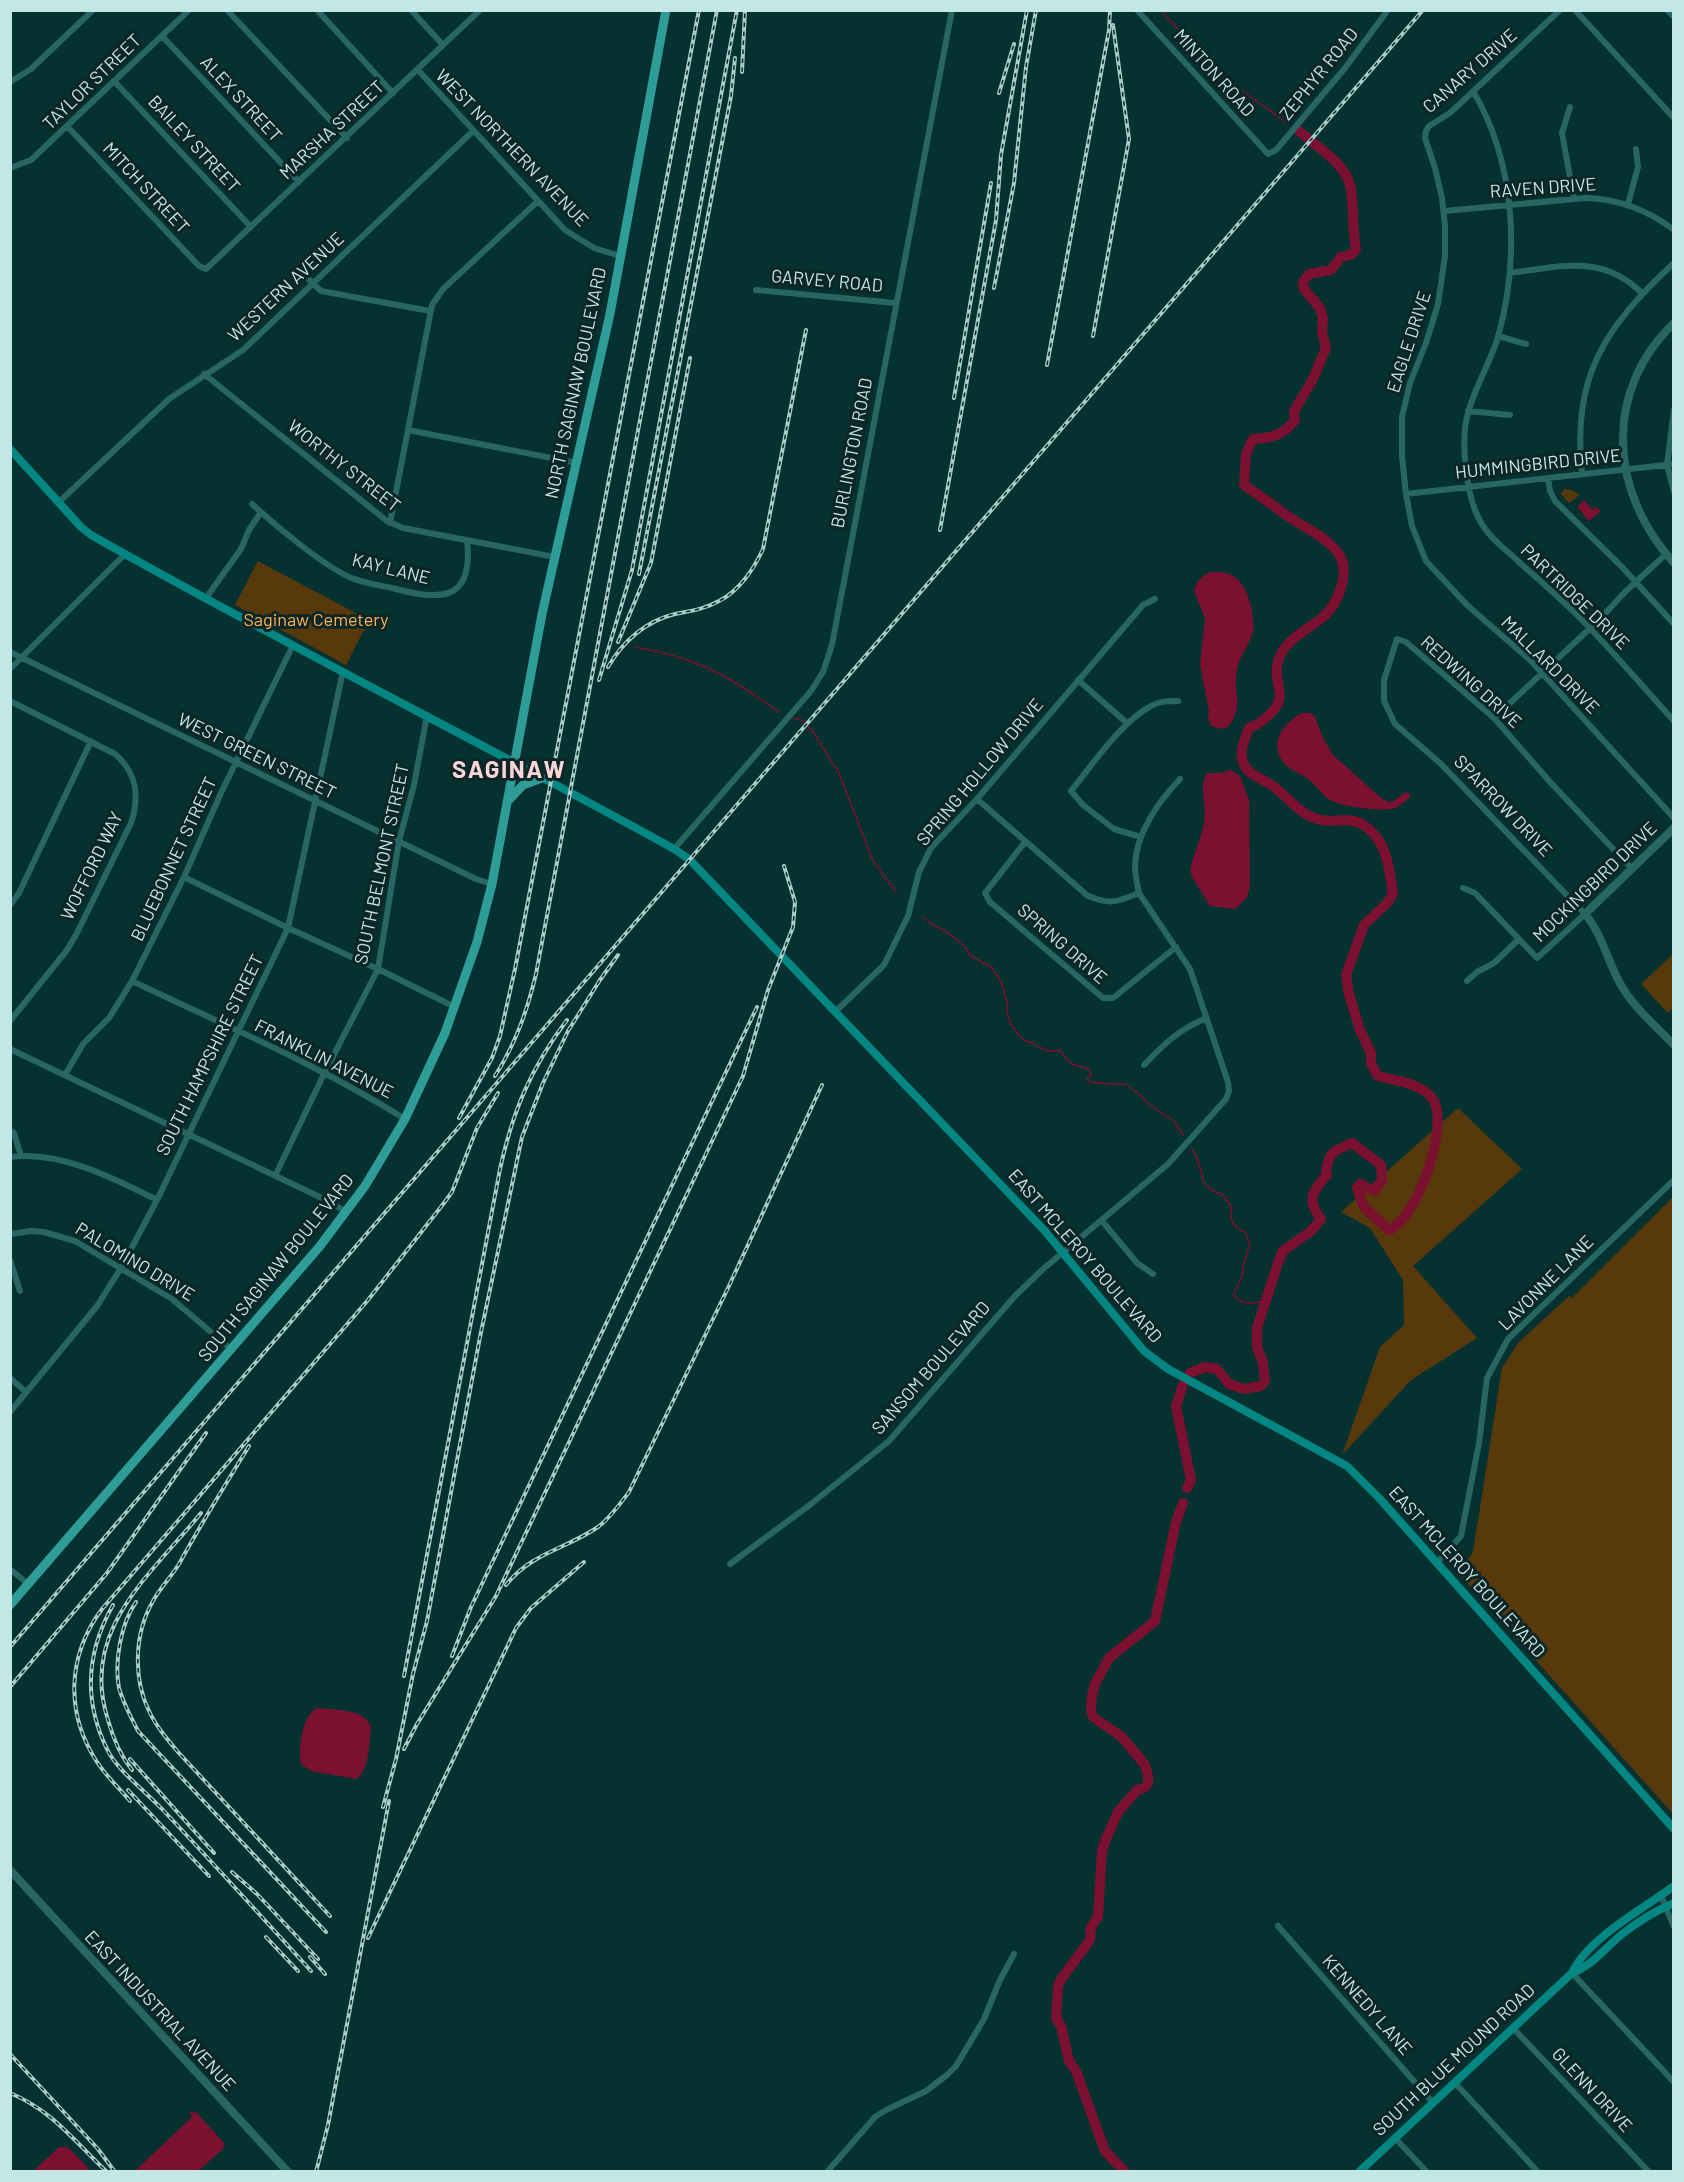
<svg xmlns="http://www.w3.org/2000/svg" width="1684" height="2182" viewBox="0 0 1684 2182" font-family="Barlow,sans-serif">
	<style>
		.green { fill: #58390b }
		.water { fill: #7c1030 }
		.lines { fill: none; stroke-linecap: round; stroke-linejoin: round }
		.stream { stroke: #7c1030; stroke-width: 1.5 }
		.river { stroke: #7c1030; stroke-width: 10 }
		.minor { stroke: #286663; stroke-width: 6 }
		.tertiary { stroke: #286663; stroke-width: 8 }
		.secondary { stroke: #048783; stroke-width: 8 }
		.primary { stroke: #2e9c97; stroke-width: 9 }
		.rail-casing { stroke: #a7cdcb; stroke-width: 4 }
		.rail { stroke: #0d2625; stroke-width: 1.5; stroke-dasharray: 4.5; stroke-linecap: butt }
		.labels { text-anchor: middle; stroke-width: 6; stroke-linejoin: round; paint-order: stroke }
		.street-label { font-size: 18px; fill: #c2e7e4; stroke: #0d2625 }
		.park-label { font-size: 18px; fill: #fcb456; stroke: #0d2625 }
		.district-label { font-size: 24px; font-weight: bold; letter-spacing: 1.5px; fill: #fad6da; stroke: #0d2625 }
	</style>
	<rect width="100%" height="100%" fill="#053231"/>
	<path class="green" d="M 1564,489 L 1571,490 L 1580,495 L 1569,503 L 1561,494 Z
		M 258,561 L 369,620 L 346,665 L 235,605 Z
		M 1673,954 L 1673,1008 L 1668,1013 L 1641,984 Z
		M 1458,1108 L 1522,1169 L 1413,1266 L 1477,1338 L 1411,1380 L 1342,1455 L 1380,1347 L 1404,1325 L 1403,1280 L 1370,1228 L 1341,1212 Z
		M 1673,1197 L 1673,1814 L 1458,1573 L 1473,1552 L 1502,1368 L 1518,1343 L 1569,1296 L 1572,1298 Z"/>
	<path class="water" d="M 1584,500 L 1593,510 L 1597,507 L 1601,511 L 1589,521 L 1577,507 Z
		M 1211,572 C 1220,572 1230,572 1237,579 C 1249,589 1255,616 1253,631 C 1250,645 1239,656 1237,669 C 1232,692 1245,706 1228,727 L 1222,729 L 1211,726 L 1208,719 L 1209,711 L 1200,665 L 1205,618 L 1194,591 L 1197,582 L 1204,575 Z
		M 1301,713 L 1311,713 L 1315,717 L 1321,734 L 1333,755 L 1380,797 L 1388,802 L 1394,801 L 1405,792 L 1409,793 L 1410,797 C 1405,801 1397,809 1391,809 C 1376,811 1339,807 1327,798 C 1320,792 1315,784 1307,778 C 1299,773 1290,770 1284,763 C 1268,744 1283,724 1301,713 Z
		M 1231,770 L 1240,776 L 1249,800 L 1250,887 L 1246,899 L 1235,909 L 1210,906 L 1192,877 L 1190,870 C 1194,852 1204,833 1205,815 C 1205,799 1199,788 1207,773 L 1219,773 Z
		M 317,1708 C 334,1710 365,1708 371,1727 C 369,1743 370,1768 357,1779 L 311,1771 L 301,1764 C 298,1748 302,1716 317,1708 Z
		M 189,2111 L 197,2113 L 225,2144 L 222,2150 L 198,2171 L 135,2171 L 192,2117 Z
		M 59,2147 L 68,2147 L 91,2171 L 33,2171 Z"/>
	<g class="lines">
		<path class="stream" d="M 1161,10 L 1205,60 L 1241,90 L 1289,124
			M 635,647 C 696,657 729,676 779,712
			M 794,718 L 804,721 L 813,732 L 839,773 L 873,861 L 896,892
			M 923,917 L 932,924 L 950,934 L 965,947 L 971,956 L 991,967 L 1001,982 L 1008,1005 C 1004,1019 1016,1032 1025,1041 C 1039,1042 1042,1055 1059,1050 L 1072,1064 L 1089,1069 L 1091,1075 L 1087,1079 L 1090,1082 C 1103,1083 1113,1085 1125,1084 L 1142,1096 L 1146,1102 L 1174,1121 L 1183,1135
			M 1192,1149 L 1197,1157 L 1204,1183 L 1211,1190 L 1223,1195 L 1232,1207 C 1229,1220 1232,1226 1245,1232 L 1250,1243 L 1243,1266 L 1243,1275 L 1233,1295 C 1242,1306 1253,1303 1266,1301"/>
		<path class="river" d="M 1190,1373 L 1205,1367 L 1217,1369 L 1229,1384 L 1244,1389 L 1261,1386 L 1265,1381 L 1263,1363 L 1257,1347 L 1257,1328 L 1278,1263 L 1283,1251 L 1311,1231 L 1321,1219 C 1306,1200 1312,1191 1327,1175 L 1326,1172 C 1329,1150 1333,1152 1352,1143 L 1381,1165 L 1382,1180 L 1374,1191 L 1360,1184 L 1357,1188 L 1364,1207 L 1389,1230 C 1417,1220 1451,1123 1432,1098 C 1420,1083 1396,1081 1378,1076 L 1371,1064 L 1371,1053 L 1360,1030 L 1349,994 L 1346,975 L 1364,925 L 1388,902 L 1393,893 C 1389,867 1387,839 1362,824 C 1349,816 1331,824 1317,819 C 1299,814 1287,796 1273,786 C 1265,780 1251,776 1246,768 C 1237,756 1244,740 1249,728 C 1257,726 1262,721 1268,716 C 1292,695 1271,685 1278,662 C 1284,639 1307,631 1323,617 C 1338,604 1350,574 1340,556 C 1329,538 1305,528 1289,517 C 1274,506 1259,495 1244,485 L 1246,454 L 1253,439 C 1271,438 1284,435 1295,420 L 1294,411 L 1313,379 L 1326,348 L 1322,332 L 1323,319 L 1320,308 L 1304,289 L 1303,282 L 1309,274 L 1331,270 L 1341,257 L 1351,255 L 1356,249 C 1352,229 1354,209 1351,189 C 1347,164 1317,147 1299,131
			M 1183,1385 L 1176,1406 L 1191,1480 L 1187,1488
			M 1125,2172 L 1105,2151 L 1076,2071 L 1069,2061 L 1061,2026 L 1056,2018 L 1058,1986 L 1062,1978 L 1090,1940 L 1091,1927 L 1098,1917 L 1102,1851 L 1106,1839 L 1118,1812 L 1137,1790 L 1144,1788 L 1148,1783 L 1148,1776 L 1145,1765 L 1122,1737 L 1093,1717 L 1091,1710 L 1092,1696 L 1095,1684 L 1109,1658 L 1155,1621 L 1176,1522 L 1183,1503"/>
		<path class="minor" d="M 227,10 L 347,138
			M 317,10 L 393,93
			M 411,10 L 443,45
			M 1137,10 L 1268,154 L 1276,150 L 1345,68 L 1388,10
			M 1560,10 L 1450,113 L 1429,126 L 1426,131 L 1425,138 L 1435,168 L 1442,198 L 1445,226 L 1445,256 L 1438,304 L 1426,343 L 1410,383 L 1402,417 L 1402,456 L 1406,494 L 1412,526 L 1426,561 L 1467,605 L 1531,661 L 1674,818
			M 1575,10 L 1674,118
			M 1667,10 L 1674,17
			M 162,36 L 299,182
			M 418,70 L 565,230 L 594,248 L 620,256
			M 114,81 L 251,227
			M 10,82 L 31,69 L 93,10
			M 1473,91 C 1516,163 1520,258 1498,337 C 1490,363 1475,387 1468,413 C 1460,440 1466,494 1479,519 C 1488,537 1505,549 1519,562 C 1539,580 1560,598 1579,617 C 1612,650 1642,686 1674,721
			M 1570,107 L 1562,133 L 1574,199
			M 67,126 L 199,266 L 206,269 L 480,10
			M 10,168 L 31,160 L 189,10
			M 1628,204 L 1638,167 L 1636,149
			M 1444,211 L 1585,198 C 1618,199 1647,209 1674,230
			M 297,268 L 321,291 L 430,311
			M 1510,273 C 1560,267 1601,253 1642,293
			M 756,290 L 895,303
			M 1498,336 L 1526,344
			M 204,374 L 387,521 L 403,528 L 555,557
			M 1674,410 L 1667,465 L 1674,492
			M 1468,411 L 1510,415
			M 408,430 L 577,463
			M 1582,474 C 1572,376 1604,328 1674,263
			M 1548,478 L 1550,491 L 1555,501 L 1623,568 L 1674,624
			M 1406,494 L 1674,464
			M 59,502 L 169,399 L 243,350 L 473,131
			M 252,504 C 276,526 319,562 347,576 C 361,583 378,585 392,588 C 441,601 474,602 467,540
			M 390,523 L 432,305 L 443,289 L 538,201
			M 206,598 L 241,549 L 249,530 L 261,512
			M 10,652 L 476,879 L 492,884
			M 10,669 L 125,554
			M 1078,680 L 1127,723
			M 10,701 L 115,754 C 137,773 140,796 131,823 L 77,933 L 67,950 L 10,1021
			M 1494,718 L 1599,620 L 1625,592 L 1666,554
			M 977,799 L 1088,896 C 1111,905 1117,902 1139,893
			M 1141,837 L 1114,829 L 1083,805 L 1071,791 C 1092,765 1122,721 1151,706 C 1159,701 1169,701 1178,701
			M 1025,842 L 985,893 L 990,902 L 1103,998 L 1113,998 L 1176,947
			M 674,849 L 811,691 L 823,672 L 832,645 L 952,10
			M 184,877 L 288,928 L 378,969 L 455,1007
			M 1463,888 L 1475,893 L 1537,958 L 1585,914 L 1440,763 L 1395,724 L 1384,701 L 1384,680 L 1397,639 L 1406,642 L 1494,718 L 1551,783 L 1632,869
			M 10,905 L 19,893 L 91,741
			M 132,981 C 224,1025 319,1065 405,1119
			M 1467,981 L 1477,972 L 1494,963 L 1519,939
			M 836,1011 L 884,965 L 908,916 L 919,872 L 931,848 L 977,799 L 1143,605 L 1155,599
			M 10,1049 L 324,1199 L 347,1212
			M 1144,1065 C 1164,1044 1179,1029 1207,1018
			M 65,1075 L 83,1044 L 109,1018 L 132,981 L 184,877 L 221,793 L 293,645
			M 10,1131 L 14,1133 L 21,1156
			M 10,1157 C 60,1150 115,1179 157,1200
			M 275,1176 L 324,1074 L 378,969 L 399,841 L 414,785 L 427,715
			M 1102,1221 L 1137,1263 L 1153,1274
			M 10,1234 L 31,1231 L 44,1232 L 75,1241 L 172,1299 L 231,1349
			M 10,1260 L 20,1291
			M 10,1378 L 26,1392
			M 10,1412 L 97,1306 L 121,1268 L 157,1200 L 288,928 L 343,671
			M 730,1564 L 811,1504 L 889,1441 L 1015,1296 L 1042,1270 L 1168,1164 L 1226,1099 L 1229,1091 L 1228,1082 L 1190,969 L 1139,893 C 1137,884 1135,875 1135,865 C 1136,833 1159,801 1180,779
			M 1436,1564 L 1461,1536 L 1479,1443 L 1487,1378 L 1508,1339 L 1674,1180
			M 10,1569 L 28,1584
			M 1661,1896 L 1674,1927
			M 1278,1926 L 1433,2103
			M 1572,1973 L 1674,2082
			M 1513,2028 L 1649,2172
			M 1455,2083 L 1538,2172
			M 1395,2138 L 1427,2172
			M 827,2172 L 875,2117 L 886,2110 L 926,2091 L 947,2075 L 956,2066 L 984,2019 L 1000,1980 L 1014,1954"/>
		<path class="tertiary" d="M 1674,323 C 1603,391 1609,492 1674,563
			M 1674,828 L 1585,914 C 1603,935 1607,961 1621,985 C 1634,1008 1656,1026 1674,1045
			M 10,1870 L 288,2172"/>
		<path class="secondary" d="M 10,449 L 81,527 L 91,535 C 283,644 481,742 674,849 L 689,859 L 1044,1230 L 1144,1351 L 1168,1369 L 1347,1466 L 1380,1499 L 1674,1829
			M 1572,1973 C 1587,1939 1643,1909 1674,1886
			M 1359,2172 L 1572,1973 C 1592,1966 1605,1948 1621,1935 C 1637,1922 1655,1911 1674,1903"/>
		<path class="primary" d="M 507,802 L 523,785 L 542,778
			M 10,1605 L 320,1246 L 365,1186 L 405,1119 L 445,1033 L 477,942 L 492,884 L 542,614 L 610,314 L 666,10"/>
		<defs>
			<path id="rail" d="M 1026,67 L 1036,10
				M 742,72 L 745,10
				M 999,93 L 1014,44
				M 994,288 L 1014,183 L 1026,67
				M 1093,336 L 1129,139 L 1113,25
				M 1047,365 L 1109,30 L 1110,10
				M 954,398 L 991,183
				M 940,530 L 996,220 L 1001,155 L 1027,10
				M 639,574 L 731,96 L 735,58
				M 618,642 L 651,563 L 690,358
				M 608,667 C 623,641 646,621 675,614 C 690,611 705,609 719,601 C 739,591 754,569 763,549 L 806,330
				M 599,680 L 632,570 L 737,10
				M 495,1076 C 516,1043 527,1011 536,974 L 717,10
				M 459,1118 L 492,1058 L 500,1036 L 515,969 L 699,10
				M 249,1446 C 225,1485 201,1524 179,1564 C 171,1577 160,1588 153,1601 C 134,1634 133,1678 149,1711 C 156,1726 167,1739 178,1752 L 330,1916
				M 506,1585 C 531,1553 566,1549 598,1527 C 610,1518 620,1504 629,1492 L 728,1288 L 822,1085
				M 136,1602 C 121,1623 114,1662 119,1688 C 123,1703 131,1717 138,1731 L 326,1932
				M 113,1605 C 87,1651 83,1700 107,1749 C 116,1769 146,1792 162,1809 C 213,1863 262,1917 311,1971
				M 10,1647 L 1423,10
				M 452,1656 L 471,1607 L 757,1007
				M 404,1676 L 500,1169 C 513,1110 531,1068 567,1020
				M 10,1687 L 107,1573 L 206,1433
				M 404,1749 L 417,1724 L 496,1596 L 743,1076 L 768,990 L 793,927 L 795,902 L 784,866
				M 130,1759 L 214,1853
				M 132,1770 C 120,1755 113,1738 108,1720 C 79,1630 150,1576 201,1513
				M 128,1790 L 209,1876
				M 130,1801 C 119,1788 106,1776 97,1762 C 65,1713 67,1656 102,1609 L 368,1300 L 444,1203 L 452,1192 L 477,1128 L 498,1093
				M 383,1807 L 396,1759 L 413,1674 L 427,1621 L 480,1337 L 522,1137 L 543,1083 L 568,1031 L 600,980 L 618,955
				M 232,1872 L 257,1894 L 318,1959
				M 266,1937 L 298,1971
				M 368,1938 L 516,1628 L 531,1608 L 584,1562
				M 310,1957 L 325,1974
				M 10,2054 L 98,2149 L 115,2172
				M 10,2093 C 53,2111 74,2141 107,2172
				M 316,2172 L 328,2125 L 389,1801"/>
		</defs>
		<use href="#rail" class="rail-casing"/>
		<use href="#rail" class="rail"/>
	</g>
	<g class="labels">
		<g class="street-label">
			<text transform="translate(1470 71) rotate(-41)" y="6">CANARY DRIVE</text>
			<text transform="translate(1214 73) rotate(48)" y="6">MINTON ROAD</text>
			<text transform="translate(1319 74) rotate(-51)" y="6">ZEPHYR ROAD</text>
			<text transform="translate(92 82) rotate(-44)" y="6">TAYLOR STREET</text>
			<text transform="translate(241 99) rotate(47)" y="6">ALEX STREET</text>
			<text transform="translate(332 130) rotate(-43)" y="6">MARSHA STREET</text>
			<text transform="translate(194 144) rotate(47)" y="6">BAILEY STREET</text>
			<text transform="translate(512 148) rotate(46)" y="6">WEST NORTHERN AVENUE</text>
			<text transform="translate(146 188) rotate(47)" y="6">MITCH STREET</text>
			<text transform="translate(1543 188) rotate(-4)" y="6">RAVEN DRIVE</text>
			<text transform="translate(827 281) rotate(5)" y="6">GARVEY ROAD</text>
			<text transform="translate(286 287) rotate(-43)" y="6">WESTERN AVENUE</text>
			<text transform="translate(1409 342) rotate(-72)" y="6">EAGLE DRIVE</text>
			<text transform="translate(576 383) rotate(-78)" y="6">NORTH SAGINAW BOULEVARD</text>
			<text transform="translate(852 453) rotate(-79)" y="6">BURLINGTON ROAD</text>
			<text transform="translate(1538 464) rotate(-6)" y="6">HUMMINGBIRD DRIVE</text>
			<text transform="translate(344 466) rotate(38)" y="6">WORTHY STREET</text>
			<text transform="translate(391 569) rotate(14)" y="6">KAY LANE</text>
			<text transform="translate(1575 597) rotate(44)" y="6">PARTRIDGE DRIVE</text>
			<text transform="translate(1550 665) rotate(45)" y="6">MALLARD DRIVE</text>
			<text transform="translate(1471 682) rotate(42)" y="6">REDWING DRIVE</text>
			<text transform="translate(257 756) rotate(26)" y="6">WEST GREEN STREET</text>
			<text transform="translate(980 772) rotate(-50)" y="6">SPRING HOLLOW DRIVE</text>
			<text transform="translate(1503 806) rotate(46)" y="6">SPARROW DRIVE</text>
			<text transform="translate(174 859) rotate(-65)" y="6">BLUEBONNET STREET</text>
			<text transform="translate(382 864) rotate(-78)" y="6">SOUTH BELMONT STREET</text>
			<text transform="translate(92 866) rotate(-64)" y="6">WOFFORD WAY</text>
			<text transform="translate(1595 882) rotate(-44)" y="6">MOCKINGBIRD DRIVE</text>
			<text transform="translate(1062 944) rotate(41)" y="6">SPRING DRIVE</text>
			<text transform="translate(210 1055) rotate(-64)" y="6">SOUTH HAMPSHIRE STREET</text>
			<text transform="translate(324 1059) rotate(27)" y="6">FRANKLIN AVENUE</text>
			<text transform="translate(1085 1256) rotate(49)" y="6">EAST MCLEROY BOULEVARD</text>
			<text transform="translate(135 1262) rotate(31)" y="6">PALOMINO DRIVE</text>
			<text transform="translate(276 1268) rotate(-51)" y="6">SOUTH SAGINAW BOULEVARD</text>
			<text transform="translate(1546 1283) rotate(-45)" y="6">LAVONNE LANE</text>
			<text transform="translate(931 1368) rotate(-49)" y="6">SANSOM BOULEVARD</text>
			<text transform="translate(1467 1572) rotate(48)" y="6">EAST MCLEROY BOULEVARD</text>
			<text transform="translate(1367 2005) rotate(49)" y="6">KENNEDY LANE</text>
			<text transform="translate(160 2011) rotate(47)" y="6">EAST INDUSTRIAL AVENUE</text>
			<text transform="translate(1454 2060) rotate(-43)" y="6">SOUTH BLUE MOUND ROAD</text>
			<text transform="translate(1592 2090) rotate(47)" y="6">GLENN DRIVE</text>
		</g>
		<g class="park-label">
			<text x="316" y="626">Saginaw Cemetery</text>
		</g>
		<g class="district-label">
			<text x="509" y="778">SAGINAW</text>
		</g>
	</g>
	<rect width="1684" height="2182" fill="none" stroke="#c2e7e4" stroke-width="24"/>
</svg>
